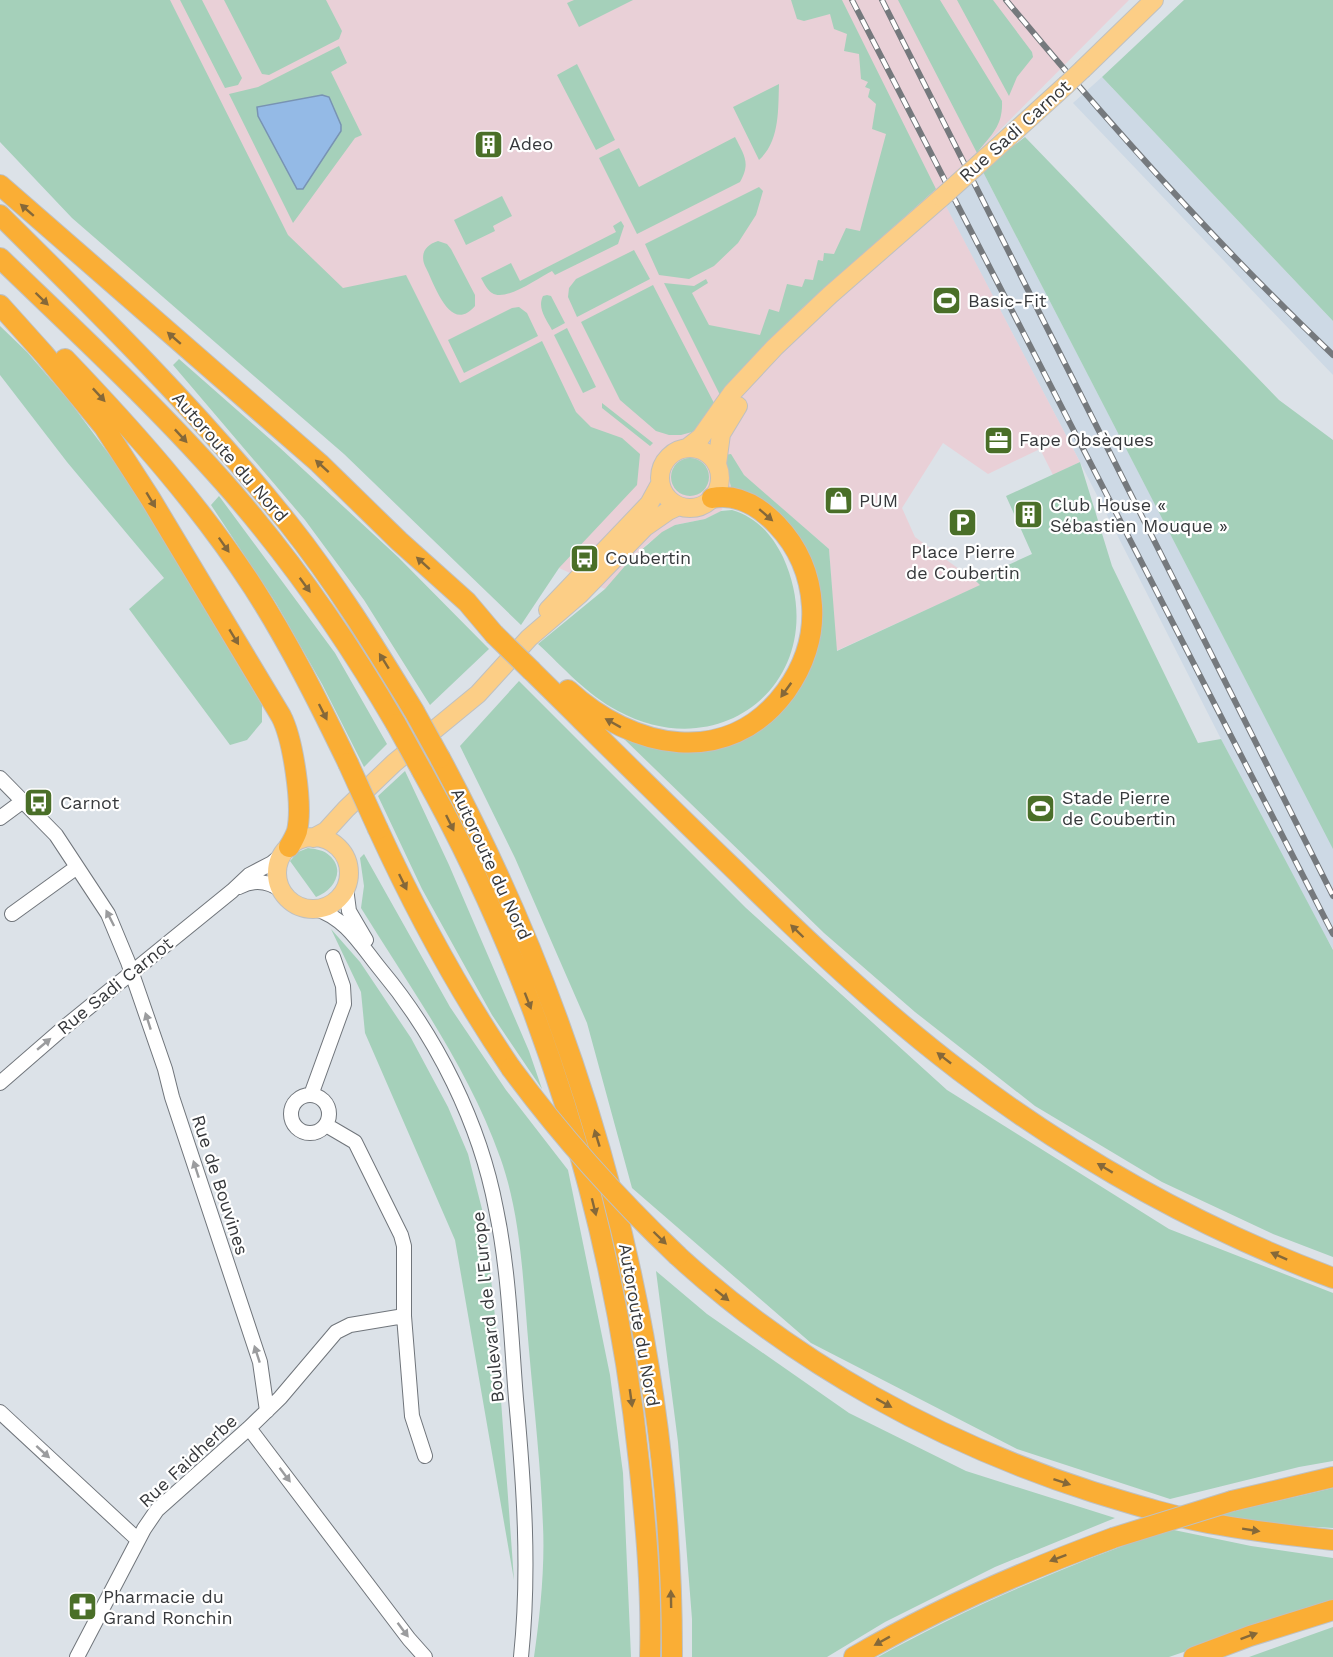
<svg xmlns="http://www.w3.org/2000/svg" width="1333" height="1657" viewBox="0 0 1333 1657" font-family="'Work Sans',sans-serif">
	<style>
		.built { fill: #cdd9e5 }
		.industrial { fill: #e9d0d7 }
		.green { fill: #a5d0ba }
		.water { fill: #94bae6; stroke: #7893b3; stroke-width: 1.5 }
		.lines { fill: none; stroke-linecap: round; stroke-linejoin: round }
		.minor-casing { stroke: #70757b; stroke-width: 16 }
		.major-casing { stroke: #bfc0c1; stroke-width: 20 }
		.highway-casing { stroke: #bfc0c1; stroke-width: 22 }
		.minor { stroke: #fff; stroke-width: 14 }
		.major { stroke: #fcce86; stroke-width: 18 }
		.highway { stroke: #faae35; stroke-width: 20 }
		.rail-casing { stroke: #75797d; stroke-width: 6 }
		.rail { stroke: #fff; stroke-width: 4; stroke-dasharray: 11; stroke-linecap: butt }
		.major-bridge-casing { stroke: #bfc0c1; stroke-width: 20; stroke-linecap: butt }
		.highway-bridge-casing { stroke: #bfc0c1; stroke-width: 22; stroke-linecap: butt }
		.major-bridge { stroke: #fcce86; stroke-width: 18 }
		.highway-bridge { stroke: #faae35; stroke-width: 20 }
		.oneway { fill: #856839 }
		.oneway2 { fill: #9b9c9e }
		.labels { text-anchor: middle; stroke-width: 4.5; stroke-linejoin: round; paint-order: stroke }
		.street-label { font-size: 18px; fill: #37393c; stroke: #fff }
		.poi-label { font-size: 18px; fill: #37393c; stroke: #fff; text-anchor: start }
	</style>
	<rect width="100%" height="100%" fill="#dce2e8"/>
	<path class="built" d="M 1102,77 L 1333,321 L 1333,375 L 1073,103 Z
		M 982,170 L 1333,848 L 1333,949 L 1313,915 L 1221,739 L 1080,462 L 945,205 Z"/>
	<path class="industrial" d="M 19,0 L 1129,0 L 977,153 L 937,189 L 1080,462 L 1053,475 L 1040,449 L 988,474 L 943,443 L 902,508 L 915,537 L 981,585 L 836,651 L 829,549 L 744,476 L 721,511 L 705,519 L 675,525 L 647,544 L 605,589 L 559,568 L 0,39 Z"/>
	<path class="green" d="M 0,0 L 170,0 L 288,235 L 343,288 L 406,275 L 460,383 L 542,341 L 576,412 L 591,427 L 622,438 L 640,454 L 637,485 L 559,568 L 521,625 L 344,454 L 72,218 L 0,142 Z
		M 180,0 L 202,0 L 242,78 L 238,85 L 225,88 Z
		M 224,0 L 326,0 L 342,31 L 339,39 L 269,75 L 262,74 Z
		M 574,0 L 633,0 L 579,27 L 567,3 Z
		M 791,0 L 842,0 L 936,189 L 800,310 L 765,344 L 720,395 L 664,283 L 694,286 L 706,279 L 708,283 L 692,293 L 709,325 L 760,335 L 769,309 L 779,312 L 787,284 L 802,287 L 805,279 L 813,280 L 818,260 L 823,261 L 824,253 L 834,254 L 846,228 L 860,231 L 886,134 L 872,129 L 876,104 L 868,97 L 870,89 L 865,87 L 868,82 L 861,79 L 859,54 L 844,51 L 847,34 L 834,29 L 830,14 L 804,21 L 797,19 Z
		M 898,0 L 940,0 L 1002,101 C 1003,126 992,134 977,153 Z
		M 957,0 L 993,0 L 1032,52 L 1033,57 L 1017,77 L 1009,96 Z
		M 1184,0 L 1333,0 L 1333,321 L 1102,77 Z
		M 339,46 L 347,63 L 331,72 L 362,135 L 355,138 L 293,223 L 229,94 L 258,87 Z
		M 577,64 L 615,140 L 596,150 L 557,75 Z
		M 779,84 C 778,110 780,141 759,160 L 733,107 Z
		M 735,137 C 744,155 751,163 740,182 L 637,234 L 599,158 L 619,148 L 639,187 Z
		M 1025,137 L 1279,400 L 1333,440 L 1333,849 L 982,170 Z
		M 759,187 L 763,191 L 756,215 L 738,243 L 714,266 L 689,279 L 659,275 L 645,244 Z
		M 502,196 L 512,216 L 493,226 L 495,231 L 466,245 L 454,220 Z
		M 621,221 L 624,226 L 618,244 L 555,275 L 552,271 C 538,278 506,302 492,293 C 487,290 484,283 481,278 L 511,263 L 520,281 L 616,232 L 613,226 Z
		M 438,241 L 447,244 L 451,249 L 475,295 L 475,306 C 450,335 435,285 425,266 C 420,254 425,245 438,241 Z
		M 634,250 L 650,279 L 577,317 L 568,297 L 569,288 L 576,279 Z
		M 653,285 L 714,403 L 701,425 L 692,432 L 681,435 L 669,435 L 656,431 L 620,400 L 581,322 Z
		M 547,295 L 551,296 L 565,323 L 552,330 C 546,319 537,308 543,296 Z
		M 519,307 L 527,313 L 538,336 L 464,373 L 448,340 L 512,308 Z
		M 0,326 L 27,352 L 70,402 L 123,473 L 262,705 L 262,722 L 247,740 L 230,745 L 129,609 L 164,578 L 67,462 L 0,375 Z
		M 567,328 L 596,387 L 583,393 L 554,335 Z
		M 179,359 L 279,447 L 398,557 L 489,649 L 430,705 L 364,600 L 305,520 L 173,365 Z
		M 602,403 L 653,443 L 650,446 L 602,408 Z
		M 731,454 L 744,475 L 829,549 L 837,651 L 980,585 L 975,580 L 1032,554 L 1006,496 L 1080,462 L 1112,566 L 1198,743 L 1221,739 L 1333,950 L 1333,1257 L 1273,1234 L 1162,1182 L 1035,1106 L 915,1012 L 824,933 L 621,736 L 691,751 L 796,692 L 816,579 L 732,491 L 723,455 Z
		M671 477a19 19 0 1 1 38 0a19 19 0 1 1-38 0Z
		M 219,496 L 335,653 L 387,744 L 364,767 L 322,684 L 276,603 L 211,505 Z
		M 732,510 C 756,517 772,534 783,557 C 835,672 728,770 618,711 C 587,695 563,667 538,644 L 605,589 L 631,559 L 662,532 L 675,525 L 705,519 L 721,511 Z
		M 519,681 L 746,908 L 947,1090 L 1169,1229 L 1333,1293 L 1333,1461 L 1299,1467 L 1170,1499 L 1017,1449 L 811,1343 L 632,1188 L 587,1023 L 515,858 L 460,746 Z
		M 405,771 L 449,865 L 529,1051 L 542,1089 L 492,1015 L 422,889 L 378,796 Z
		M 308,848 C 316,849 324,850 330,856 C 346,871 333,891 316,897 L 290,861 L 298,852 Z
		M 364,854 L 450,1007 L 506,1090 L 568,1170 L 610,1375 L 623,1473 L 631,1657 L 534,1657 C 540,1616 545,1567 543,1526 C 541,1467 534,1408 529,1350 C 523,1285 522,1218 500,1157 C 468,1067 411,989 361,908 L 364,886 L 360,858 Z
		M 331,929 L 360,962 L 411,1038 L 448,1107 L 468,1154 L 485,1221 L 495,1317 L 514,1580 L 455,1240 L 365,1033 L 361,992 Z
		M 656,1271 L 707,1314 L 849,1413 L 966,1471 L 1115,1518 L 995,1567 L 885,1622 L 827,1657 L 692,1657 L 692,1619 L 678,1442 Z
		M 1333,1488 L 1333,1528 L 1287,1525 L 1218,1515 Z
		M 1169,1529 L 1251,1546 L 1333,1558 L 1333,1601 L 1169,1657 L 878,1657 C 972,1605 1068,1565 1169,1529 Z
		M 1333,1627 L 1333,1657 L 1249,1657 Z"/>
	<path class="water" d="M 322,95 L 329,97 L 341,125 L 341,131 L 303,189 L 297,189 L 258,116 L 257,107 Z"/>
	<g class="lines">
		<defs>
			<path id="minor" d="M 0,778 L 56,835 L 108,914 L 128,962 L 165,1069 L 172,1097 L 260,1362 L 267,1411
				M 0,818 L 23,801
				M 239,887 C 254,879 269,881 282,891
				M 346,888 L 349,911 L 366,940
				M 316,909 C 346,918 362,947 381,970 C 437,1037 480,1124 496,1209 C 509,1271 511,1336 516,1399 C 524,1485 530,1570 521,1657
				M 12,914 L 77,867
				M 0,1083 L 61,1030 L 232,891 L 249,875 L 272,863 L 283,854
				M 311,1095 L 344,1004 L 343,986 L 333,957
				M291 1114a19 19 0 1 1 38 0a19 19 0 1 1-38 0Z
				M 326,1125 L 355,1142 L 401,1235 L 404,1246 L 404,1316 L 412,1416 L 425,1456
				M 0,1412 L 138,1540
				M 249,1428 L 409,1639 L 425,1657
				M 77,1657 L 144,1529 L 157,1510 L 249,1428 L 280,1398 L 336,1332 L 350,1325 L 404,1316"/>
			<path id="major" d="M 1083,69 L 1154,0
				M 980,163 L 1066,85
				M660 478a30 30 0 1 1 60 0a30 30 0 1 1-60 0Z
				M 687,448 L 701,437 L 732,393 L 775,347 L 830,295 L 941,198
				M 717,464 L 721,434 L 738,406
				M 548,610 L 649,504 L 660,484
				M277 873a36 36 0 1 1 72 0a36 36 0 1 1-72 0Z
				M 313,838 L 326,831 L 346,809 L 394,763 L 478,694 L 529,638 L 579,595 L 645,527 L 668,511 L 679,506"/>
			<path id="highway" d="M 0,185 L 319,463 L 399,541 L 467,602 L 494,634
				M 0,215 C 100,314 200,413 288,523 C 335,582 375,647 414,711
				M 0,258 C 80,335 161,410 234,494 C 295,565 349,643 396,724
				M 0,305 L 44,354 L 104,427 L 150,498 L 281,716 C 293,739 303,805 297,831 C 295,837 292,842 289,847
				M 65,359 C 133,430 199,504 253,587 C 289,643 319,703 348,763
				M 532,671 C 600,738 667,805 736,871 C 807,941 880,1010 960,1071 C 1073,1157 1200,1228 1333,1278
				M 568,690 C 632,749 728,770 786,691 C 804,666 814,636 812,606 C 810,575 798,547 777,525 C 760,507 738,493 712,498
				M 440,758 C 588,1033 673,1344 672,1657
				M 422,771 C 540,981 614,1223 639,1462 C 646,1527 652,1592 650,1657
				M 378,829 C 416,912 460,993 511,1068
				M 678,1256 C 797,1365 941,1443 1093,1492 C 1135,1505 1177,1518 1220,1525 C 1258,1532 1295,1536 1333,1540
				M 1232,1501 L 1333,1477
				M 854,1657 C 936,1609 1023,1571 1113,1538
				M 1194,1657 L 1250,1636 L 1333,1610"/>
		</defs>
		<use href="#minor" class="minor-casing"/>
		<use href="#major" class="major-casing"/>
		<use href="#highway" class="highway-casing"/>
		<use href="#minor" class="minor"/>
		<use href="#major" class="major"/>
		<use href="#highway" class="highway"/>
		<defs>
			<path id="rail" d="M 852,0 L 1333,934
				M 882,0 L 1333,896
				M 1006,0 C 1109,124 1216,244 1333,355"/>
		</defs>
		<use href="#rail" class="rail-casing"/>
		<use href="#rail" class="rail"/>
		<defs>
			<path id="major-bridge" d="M 1066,85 L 1083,69
				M 941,198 L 980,163"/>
			<path id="highway-bridge" d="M 494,634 L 532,671
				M 414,711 L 440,758
				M 396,724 L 422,771
				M 348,763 L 378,829
				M 511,1068 C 561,1136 617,1198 678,1256
				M 1113,1538 L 1232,1501"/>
		</defs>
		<use href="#major-bridge" class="major-bridge-casing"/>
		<use href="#highway-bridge" class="highway-bridge-casing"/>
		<use href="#major-bridge" class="major-bridge"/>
		<use href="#highway-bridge" class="highway-bridge"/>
	</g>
	<defs><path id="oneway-solid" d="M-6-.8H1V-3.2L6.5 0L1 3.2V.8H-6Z" transform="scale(1.5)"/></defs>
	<g class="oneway">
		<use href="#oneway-solid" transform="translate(27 210) rotate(-139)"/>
		<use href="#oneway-solid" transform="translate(42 299) rotate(44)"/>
		<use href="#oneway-solid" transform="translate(174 338) rotate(-139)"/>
		<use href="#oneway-solid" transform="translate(99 395) rotate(47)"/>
		<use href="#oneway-solid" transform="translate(181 436) rotate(47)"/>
		<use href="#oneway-solid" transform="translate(322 466) rotate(-138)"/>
		<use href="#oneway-solid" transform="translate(151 500) rotate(59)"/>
		<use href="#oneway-solid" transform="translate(766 515) rotate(41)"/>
		<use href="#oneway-solid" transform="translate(224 545) rotate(55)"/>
		<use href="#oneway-solid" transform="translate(423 563) rotate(-138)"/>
		<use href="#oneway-solid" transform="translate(305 585) rotate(54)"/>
		<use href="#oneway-solid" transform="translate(234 637) rotate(59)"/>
		<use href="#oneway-solid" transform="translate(384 661) rotate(-122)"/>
		<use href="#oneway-solid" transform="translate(786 690) rotate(126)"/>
		<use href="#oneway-solid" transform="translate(323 712) rotate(63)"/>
		<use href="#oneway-solid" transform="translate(613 723) rotate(-151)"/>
		<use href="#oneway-solid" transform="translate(450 823) rotate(64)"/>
		<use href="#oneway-solid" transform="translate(403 882) rotate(64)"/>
		<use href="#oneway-solid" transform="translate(797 931) rotate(-136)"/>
		<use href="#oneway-solid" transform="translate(528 1001) rotate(69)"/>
		<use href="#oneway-solid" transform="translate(944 1058) rotate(-142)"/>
		<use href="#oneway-solid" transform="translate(597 1138) rotate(-107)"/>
		<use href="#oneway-solid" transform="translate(1105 1168) rotate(-149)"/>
		<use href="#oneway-solid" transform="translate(594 1207) rotate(76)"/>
		<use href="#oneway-solid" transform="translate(660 1238) rotate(44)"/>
		<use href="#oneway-solid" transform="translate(1279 1256) rotate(-156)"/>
		<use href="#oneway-solid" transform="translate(722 1295) rotate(39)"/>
		<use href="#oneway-solid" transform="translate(631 1398) rotate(82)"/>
		<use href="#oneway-solid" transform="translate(884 1403) rotate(29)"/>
		<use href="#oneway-solid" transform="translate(1062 1482) rotate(18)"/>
		<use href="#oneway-solid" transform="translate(1251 1530) rotate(9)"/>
		<use href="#oneway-solid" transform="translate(1058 1558) rotate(159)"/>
		<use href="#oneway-solid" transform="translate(671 1599) rotate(-91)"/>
		<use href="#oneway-solid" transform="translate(1249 1636) rotate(-20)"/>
		<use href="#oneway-solid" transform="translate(882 1641) rotate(151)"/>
	</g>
	<g class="oneway2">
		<use href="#oneway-solid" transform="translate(110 918) rotate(-117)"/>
		<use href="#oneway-solid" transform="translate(148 1021) rotate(-108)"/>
		<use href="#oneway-solid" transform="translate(44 1044) rotate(-40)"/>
		<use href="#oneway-solid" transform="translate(196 1169) rotate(-108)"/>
		<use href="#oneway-solid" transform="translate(257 1354) rotate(-108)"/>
		<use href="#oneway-solid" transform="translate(43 1452) rotate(42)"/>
		<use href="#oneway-solid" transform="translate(285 1475) rotate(53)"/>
		<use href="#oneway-solid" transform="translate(403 1630) rotate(53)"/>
	</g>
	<defs>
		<symbol id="building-square" viewBox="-11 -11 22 22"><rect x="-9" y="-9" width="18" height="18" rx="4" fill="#4a6f28" stroke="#fff"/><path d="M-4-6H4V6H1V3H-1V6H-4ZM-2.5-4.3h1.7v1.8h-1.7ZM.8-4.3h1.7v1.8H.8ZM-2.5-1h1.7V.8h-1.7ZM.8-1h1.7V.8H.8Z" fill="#fff"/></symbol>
		<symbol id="stadium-square" viewBox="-11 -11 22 22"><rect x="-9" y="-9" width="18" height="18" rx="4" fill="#4a6f28" stroke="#fff"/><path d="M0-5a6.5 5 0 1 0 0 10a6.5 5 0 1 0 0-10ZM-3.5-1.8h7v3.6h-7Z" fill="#fff"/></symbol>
		<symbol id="office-square" viewBox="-11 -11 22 22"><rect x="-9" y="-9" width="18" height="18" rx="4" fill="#4a6f28" stroke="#fff"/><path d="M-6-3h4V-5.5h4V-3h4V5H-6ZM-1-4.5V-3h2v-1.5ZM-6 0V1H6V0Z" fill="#fff"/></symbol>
		<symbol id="shop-square" viewBox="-11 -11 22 22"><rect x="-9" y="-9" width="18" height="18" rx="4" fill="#4a6f28" stroke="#fff"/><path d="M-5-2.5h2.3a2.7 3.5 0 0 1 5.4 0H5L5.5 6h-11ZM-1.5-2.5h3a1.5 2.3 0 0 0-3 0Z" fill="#fff"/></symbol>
		<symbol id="parking-square" viewBox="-11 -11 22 22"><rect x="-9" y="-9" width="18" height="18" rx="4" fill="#4a6f28" stroke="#fff"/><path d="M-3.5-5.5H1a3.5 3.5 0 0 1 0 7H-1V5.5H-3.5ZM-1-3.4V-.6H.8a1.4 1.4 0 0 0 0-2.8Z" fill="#fff"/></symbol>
		<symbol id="bus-square" viewBox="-11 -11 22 22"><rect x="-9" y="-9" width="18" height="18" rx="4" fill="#4a6f28" stroke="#fff"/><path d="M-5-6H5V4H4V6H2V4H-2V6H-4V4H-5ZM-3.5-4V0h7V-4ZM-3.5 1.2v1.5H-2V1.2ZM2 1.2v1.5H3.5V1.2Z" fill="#fff"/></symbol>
		<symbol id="pharmacy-square" viewBox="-11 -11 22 22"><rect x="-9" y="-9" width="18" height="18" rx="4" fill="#4a6f28" stroke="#fff"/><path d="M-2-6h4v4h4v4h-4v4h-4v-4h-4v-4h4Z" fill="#fff"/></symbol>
	</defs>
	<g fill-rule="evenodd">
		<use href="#building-square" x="472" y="128" width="33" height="33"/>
		<use href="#stadium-square" x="930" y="284" width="33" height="33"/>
		<use href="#office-square" x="982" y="424" width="33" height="33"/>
		<use href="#shop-square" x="822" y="484" width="33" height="33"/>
		<use href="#building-square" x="1012" y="498" width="33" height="33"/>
		<use href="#parking-square" x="946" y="506" width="33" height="33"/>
		<use href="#bus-square" x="568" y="542" width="33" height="33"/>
		<use href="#bus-square" x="22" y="786" width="33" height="33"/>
		<use href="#stadium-square" x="1024" y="792" width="33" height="33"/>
		<use href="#pharmacy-square" x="66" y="1590" width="33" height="33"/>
	</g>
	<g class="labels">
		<g class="street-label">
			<text transform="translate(1015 131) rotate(-42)" y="6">Rue Sadi Carnot</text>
			<text transform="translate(230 457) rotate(49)" y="6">Autoroute du Nord</text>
			<text transform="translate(491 864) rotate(65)" y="6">Autoroute du Nord</text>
			<text transform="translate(115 986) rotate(-39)" y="6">Rue Sadi Carnot</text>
			<text transform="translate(220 1185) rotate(72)" y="6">Rue de Bouvines</text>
			<text transform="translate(488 1307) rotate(-96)" y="6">Boulevard de l'Europe</text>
			<text transform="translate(639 1325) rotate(80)" y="6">Autoroute du Nord</text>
			<text transform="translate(188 1461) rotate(-43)" y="6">Rue Faidherbe</text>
		</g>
		<g class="poi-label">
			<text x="509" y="150">Adeo</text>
			<text x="968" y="307">Basic-Fit</text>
			<text x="1019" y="446">Fape Obsèques</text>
			<text x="859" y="507">PUM</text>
			<text x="1050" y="511">Club House «<tspan x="1050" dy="21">Sébastien Mouque »</tspan></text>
			<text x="963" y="558" text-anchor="middle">Place Pierre<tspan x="963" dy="21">de Coubertin</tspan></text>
			<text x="605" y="564">Coubertin</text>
			<text x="1062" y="804">Stade Pierre<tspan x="1062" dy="21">de Coubertin</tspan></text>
			<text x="60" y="809">Carnot</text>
			<text x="103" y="1603">Pharmacie du<tspan x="103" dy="21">Grand Ronchin</tspan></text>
		</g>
	</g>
</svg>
